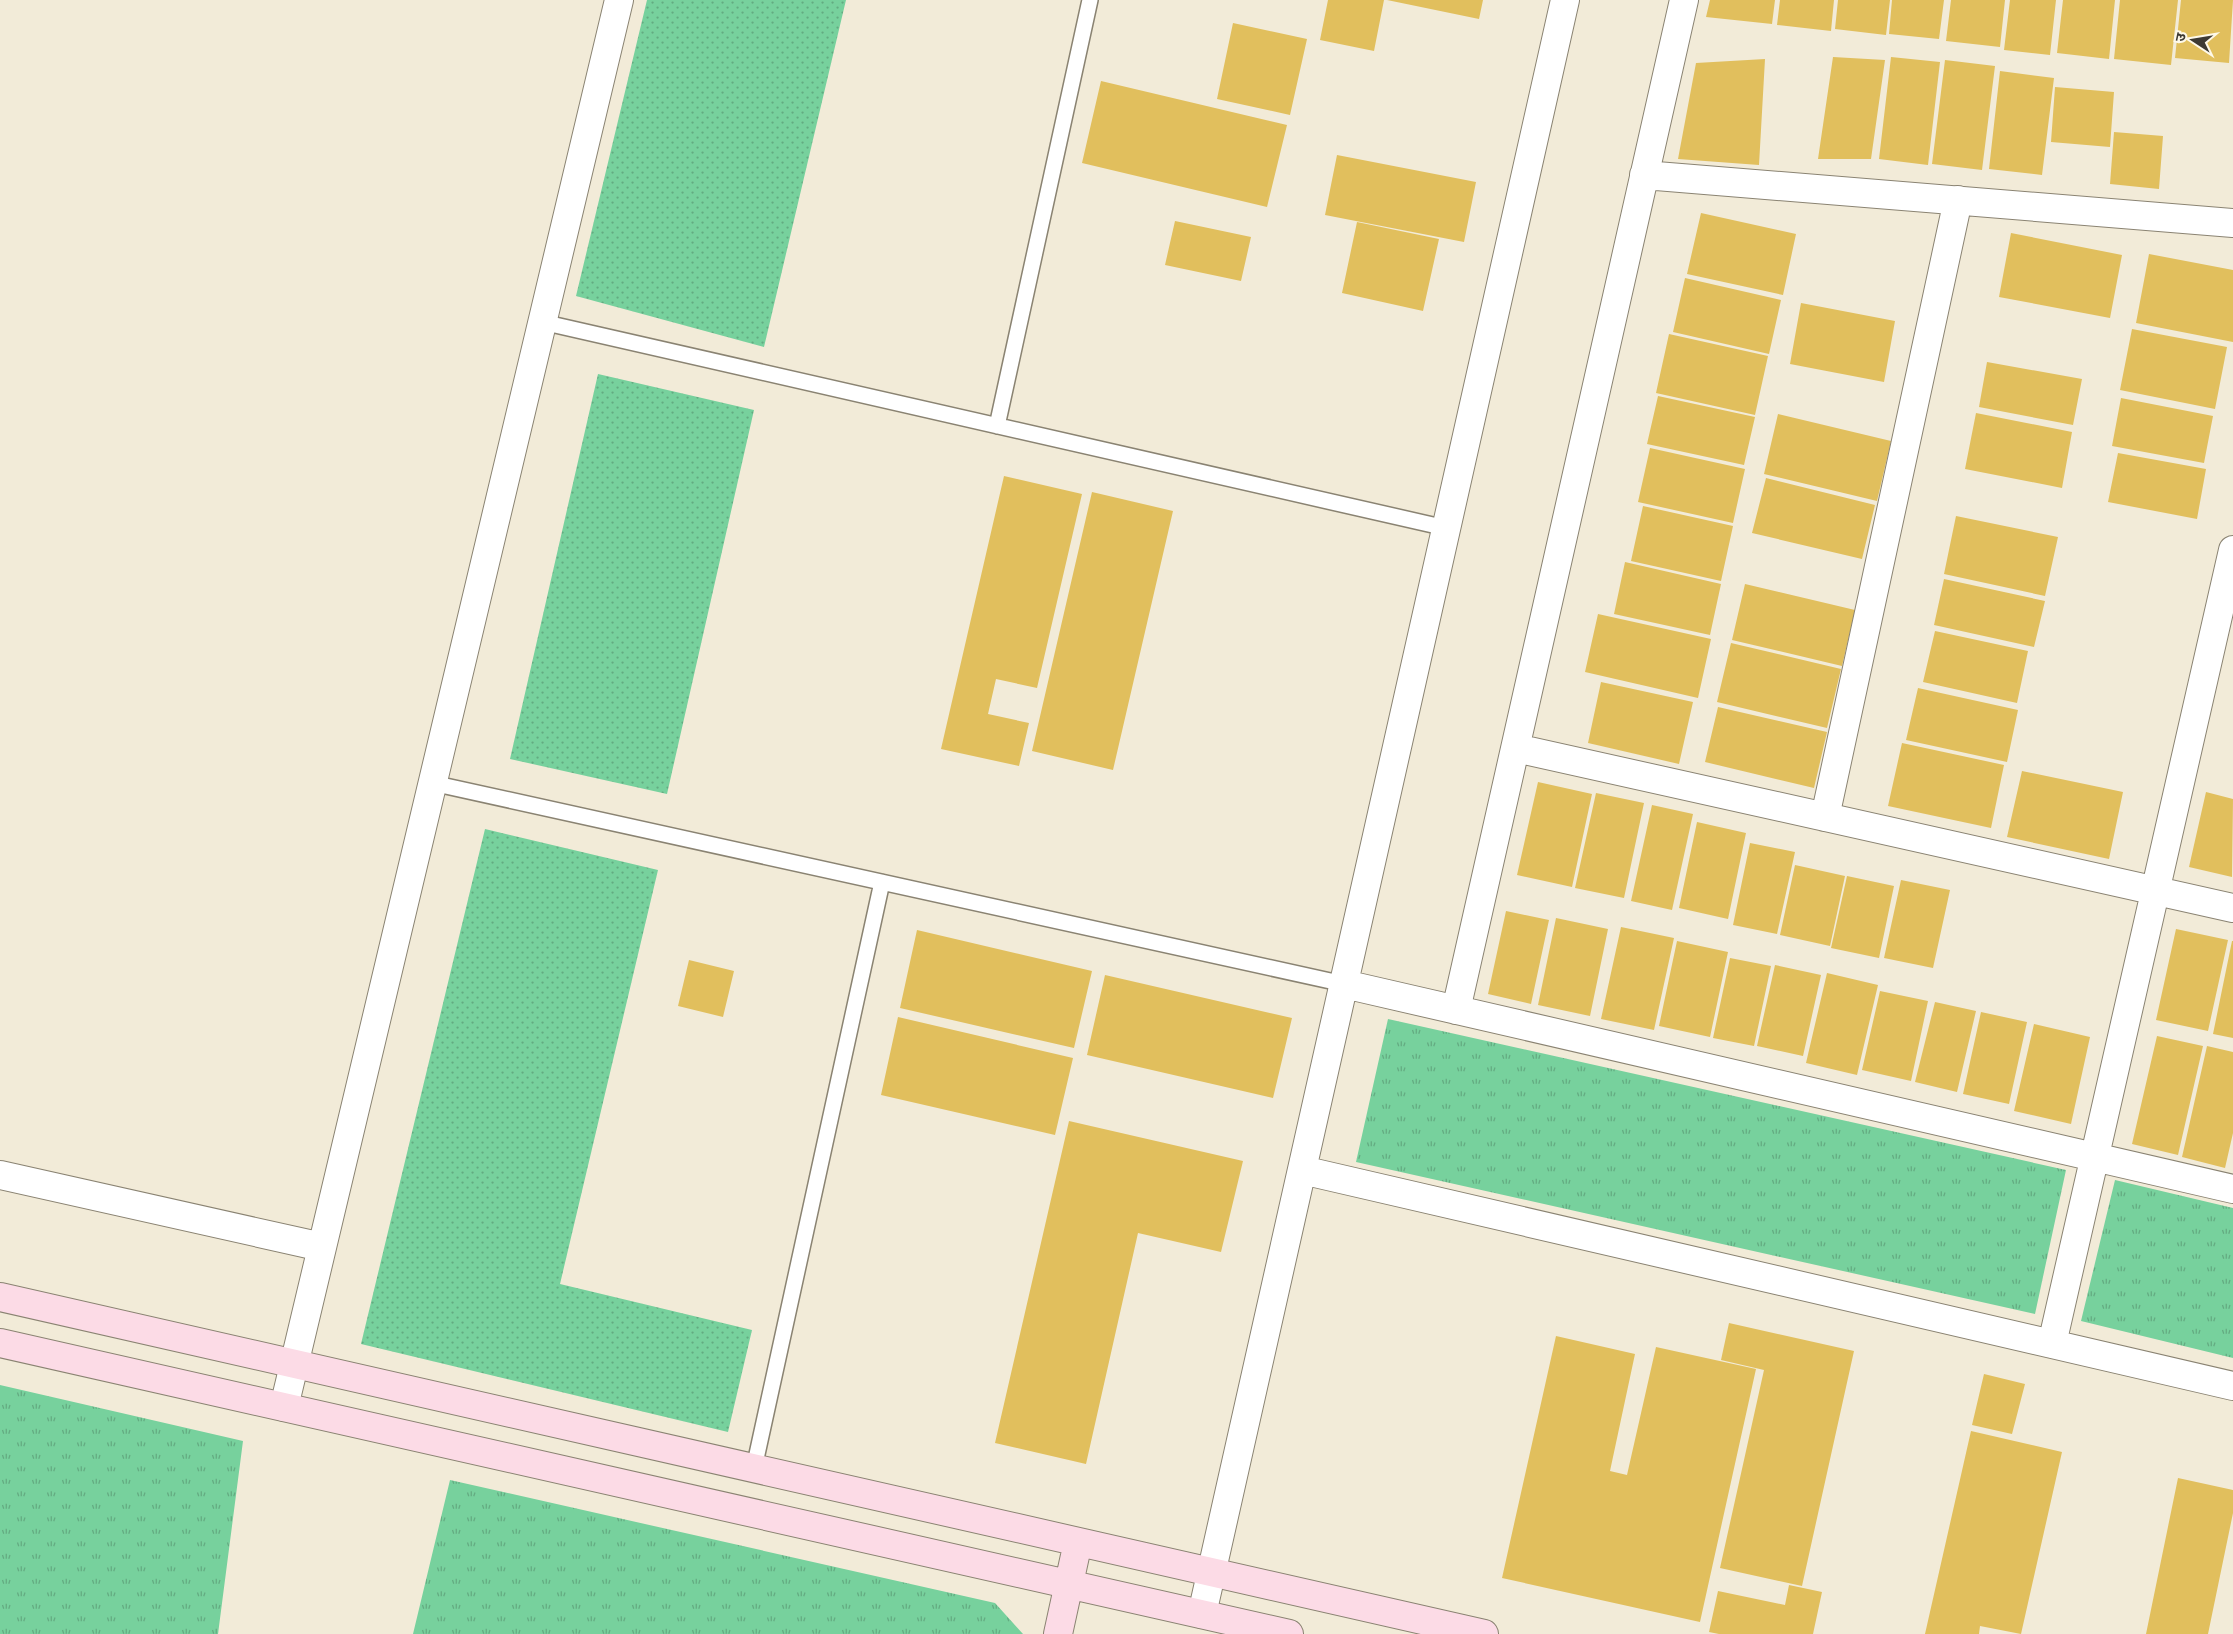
<svg xmlns="http://www.w3.org/2000/svg" width="2233" height="1634" viewBox="0 0 2233 1634" font-family="'Nunito Sans','Noto Sans Devanagari',sans-serif">
	<style>
		.grass { fill: url(#grass-dots) }
		.park { fill: url(#park-tufts) }
		.building { fill: #e1bf5d }
		.lines { fill: none; stroke-linecap: round; stroke-linejoin: round }
		.lane-casing { stroke: #8a8372; stroke-width: 18 }
		.street-casing { stroke: #8a8372; stroke-width: 30 }
		.secondary-casing { stroke: #8a8372; stroke-width: 30 }
		.lane { stroke: #fff; stroke-width: 15 }
		.street { stroke: #fff; stroke-width: 28 }
		.secondary { stroke: #fcdbe6; stroke-width: 28 }
	</style>
	<defs>
		<pattern id="grass-dots" width="8" height="8" patternUnits="userSpaceOnUse" patternTransform="scale(1.25)"><rect width="8" height="8" fill="#77d19d"/><path d="M2 2h.1M6 6h.1" fill="none" stroke="#63ab81" stroke-width="1.8" stroke-linecap="round"/></pattern>
		<pattern id="park-tufts" width="24" height="20" patternUnits="userSpaceOnUse" patternTransform="scale(1.25)"><rect width="24" height="20" fill="#77d19d"/><path d="M3 7l-1-3M5 7V3M7 7l1-3M15 17l-1-3M17 17v-4M19 17l1-3" fill="none" stroke="#63ab81"/></pattern>
	</defs>
	<rect width="100%" height="100%" fill="#f2ebd8"/>
	<path class="grass" d="M 647,0 L 846,0 L 764,347 L 576,296 Z
		M 598,374 L 754,410 L 667,794 L 510,759 Z
		M 485,829 L 658,870 L 560,1284 L 752,1330 L 728,1432 L 361,1344 Z"/>
	<path class="park" d="M 1388,1019 L 2066,1170 L 2035,1314 L 1356,1162 Z
		M 2115,1180 L 2233,1208 L 2233,1358 L 2081,1321 Z
		M 0,1385 L 243,1441 L 218,1634 L 0,1634 Z
		M 450,1480 L 995,1603 L 1023,1634 L 413,1634 Z"/>
	<path class="building" d="M 1328,0 L 1384,0 L 1374,51 L 1320,40 Z
		M 1387,0 L 1483,0 L 1479,19 Z
		M 1710,0 L 1775,0 L 1772,24 L 1706,17 Z
		M 1780,0 L 1834,0 L 1831,31 L 1777,25 Z
		M 1838,0 L 1890,0 L 1886,35 L 1835,29 Z
		M 1892,0 L 1944,0 L 1939,39 L 1889,34 Z
		M 1951,0 L 2005,0 L 2000,47 L 1946,41 Z
		M 2010,0 L 2056,0 L 2050,55 L 2004,50 Z
		M 2063,0 L 2115,0 L 2109,59 L 2057,53 Z
		M 2120,0 L 2178,0 L 2171,65 L 2114,59 Z
		M 2181,0 L 2233,0 L 2229,63 L 2175,58 Z
		M 1233,23 L 1307,39 L 1290,115 L 1217,99 Z
		M 1833,57 L 1885,60 L 1871,159 L 1818,159 Z
		M 1891,57 L 1940,62 L 1928,165 L 1879,159 Z
		M 1765,59 L 1759,165 L 1678,159 L 1696,63 Z
		M 1945,60 L 1995,66 L 1982,170 L 1932,164 Z
		M 2000,71 L 2054,78 L 2042,175 L 1989,169 Z
		M 1101,81 L 1287,125 L 1267,207 L 1082,163 Z
		M 2055,87 L 2114,92 L 2110,147 L 2051,142 Z
		M 2114,132 L 2163,136 L 2159,189 L 2110,184 Z
		M 1337,155 L 1476,182 L 1464,242 L 1325,215 Z
		M 1701,213 L 1796,234 L 1783,295 L 1687,274 Z
		M 1175,221 L 1251,237 L 1241,281 L 1165,265 Z
		M 1357,222 L 1439,239 L 1423,311 L 1342,293 Z
		M 2011,233 L 2122,255 L 2110,318 L 1999,297 Z
		M 2149,254 L 2233,270 L 2233,342 L 2136,323 Z
		M 1685,278 L 1781,300 L 1769,354 L 1673,332 Z
		M 1801,303 L 1895,321 L 1884,382 L 1790,364 Z
		M 2132,329 L 2227,347 L 2215,409 L 2120,390 Z
		M 1669,334 L 1768,356 L 1755,415 L 1656,393 Z
		M 1987,362 L 2082,379 L 2073,425 L 1979,407 Z
		M 1658,396 L 1755,417 L 1744,465 L 1647,444 Z
		M 2121,398 L 2213,416 L 2204,463 L 2112,446 Z
		M 1976,413 L 2072,432 L 2062,488 L 1965,469 Z
		M 1778,414 L 1891,441 L 1877,501 L 1764,474 Z
		M 1650,448 L 1745,469 L 1733,523 L 1638,502 Z
		M 2118,453 L 2206,469 L 2197,519 L 2108,502 Z
		M 1004,476 L 1082,494 L 1037,688 L 996,679 L 988,714 L 1029,723 L 1019,766 L 941,749 Z
		M 1766,478 L 1875,505 L 1862,559 L 1752,533 Z
		M 1092,492 L 1173,511 L 1113,770 L 1032,751 Z
		M 1643,506 L 1733,526 L 1721,581 L 1631,561 Z
		M 1956,516 L 2058,537 L 2045,596 L 1944,574 Z
		M 1625,562 L 1721,584 L 1710,635 L 1614,614 Z
		M 1944,579 L 2045,601 L 2034,647 L 1934,625 Z
		M 1745,584 L 1855,610 L 1842,666 L 1732,640 Z
		M 1598,614 L 1711,639 L 1698,698 L 1585,672 Z
		M 1935,631 L 2028,651 L 2017,703 L 1923,682 Z
		M 1731,643 L 1841,669 L 1827,728 L 1717,702 Z
		M 1601,682 L 1693,702 L 1679,764 L 1588,743 Z
		M 1918,688 L 2018,710 L 2007,762 L 1906,740 Z
		M 1718,707 L 1827,732 L 1814,788 L 1705,762 Z
		M 1902,743 L 2004,765 L 1991,828 L 1888,806 Z
		M 2022,771 L 2123,792 L 2109,859 L 2007,837 Z
		M 1538,782 L 1592,794 L 1572,887 L 1517,875 Z
		M 2206,792 L 2233,799 L 2232,877 L 2189,867 Z
		M 1596,793 L 1644,803 L 1624,898 L 1575,888 Z
		M 1652,805 L 1693,814 L 1672,910 L 1631,901 Z
		M 1697,822 L 1746,833 L 1728,919 L 1679,908 Z
		M 1750,843 L 1795,852 L 1777,934 L 1733,925 Z
		M 1795,865 L 1845,876 L 1830,946 L 1780,935 Z
		M 1847,876 L 1894,886 L 1879,958 L 1831,948 Z
		M 1901,880 L 1950,890 L 1933,968 L 1884,958 Z
		M 1506,911 L 1549,920 L 1531,1004 L 1488,994 Z
		M 1556,918 L 1608,929 L 1590,1016 L 1538,1005 Z
		M 1621,927 L 1674,938 L 1654,1030 L 1601,1019 Z
		M 2176,929 L 2228,940 L 2208,1031 L 2156,1020 Z
		M 917,930 L 1092,971 L 1074,1048 L 900,1008 Z
		M 1677,941 L 1728,952 L 1710,1037 L 1659,1026 Z
		M 2232,941 L 2233,941 L 2233,1038 L 2213,1034 Z
		M 1730,958 L 1771,966 L 1754,1046 L 1713,1038 Z
		M 689,960 L 734,971 L 723,1017 L 678,1006 Z
		M 1775,965 L 1821,975 L 1803,1056 L 1757,1046 Z
		M 1827,973 L 1878,985 L 1857,1075 L 1806,1063 Z
		M 1105,975 L 1292,1018 L 1273,1098 L 1087,1055 Z
		M 1880,991 L 1928,1001 L 1911,1081 L 1862,1070 Z
		M 1935,1002 L 1976,1011 L 1957,1092 L 1915,1082 Z
		M 1981,1012 L 2027,1022 L 2009,1104 L 1963,1094 Z
		M 898,1017 L 1073,1058 L 1055,1135 L 881,1095 Z
		M 2034,1024 L 2090,1037 L 2071,1124 L 2014,1111 Z
		M 2157,1036 L 2203,1046 L 2178,1155 L 2132,1144 Z
		M 2207,1046 L 2233,1052 L 2233,1133 L 2225,1168 L 2182,1157 Z
		M 1069,1121 L 1243,1161 L 1221,1252 L 1138,1233 L 1086,1464 L 995,1443 Z
		M 1729,1323 L 1854,1351 L 1802,1586 L 1720,1568 L 1764,1370 L 1721,1360 Z
		M 1556,1336 L 1635,1354 L 1610,1471 L 1627,1475 L 1656,1347 L 1756,1369 L 1700,1622 L 1502,1578 Z
		M 1984,1374 L 2025,1384 L 2012,1434 L 1972,1425 Z
		M 1971,1431 L 2062,1452 L 2021,1634 L 1980,1626 L 1979,1634 L 1925,1634 Z
		M 2178,1478 L 2233,1490 L 2233,1513 L 2208,1634 L 2146,1634 Z
		M 1789,1585 L 1822,1592 L 1813,1634 L 1719,1634 L 1709,1632 L 1718,1591 L 1785,1605 Z"/>
	<g class="lines">
		<defs>
			<path id="lane" d="M 542,322 L 1446,528
				M 997,426 L 1090,0
				M 432,783 L 1344,984
				M 754,1468 L 882,882"/>
			<path id="street" d="M 1644,175 L 2233,223
				M 1516,748 L 2233,908
				M 1825,817 L 1958,200
				M 1344,984 L 2233,1189
				M 1456,1010 L 1684,0
				M 1302,1170 L 2233,1386
				M 0,1175 L 322,1247
				M 2052,1344 L 2233,550
				M 284,1407 L 619,0
				M 1202,1614 L 1565,0"/>
			<path id="secondary" d="M 0,1297 L 1484,1634
				M 0,1343 L 1289,1634
				M 1058,1634 L 1078,1542"/>
		</defs>
		<use href="#lane" class="lane-casing"/>
		<use href="#street" class="street-casing"/>
		<use href="#secondary" class="secondary-casing"/>
		<use href="#lane" class="lane"/>
		<use href="#street" class="street"/>
		<use href="#secondary" class="secondary"/>
	</g>
	<g transform="translate(2193 40) rotate(282)" stroke="#fef9e9" stroke-width="4" paint-order="stroke">
	<path d="M0-4L9 19L0 12L-9 19Z" fill="#3d3a33"/>
	<text y="-8" font-size="14" font-weight="bold" text-anchor="middle" fill="#3d3a33">उ</text>
	</g>
</svg>
